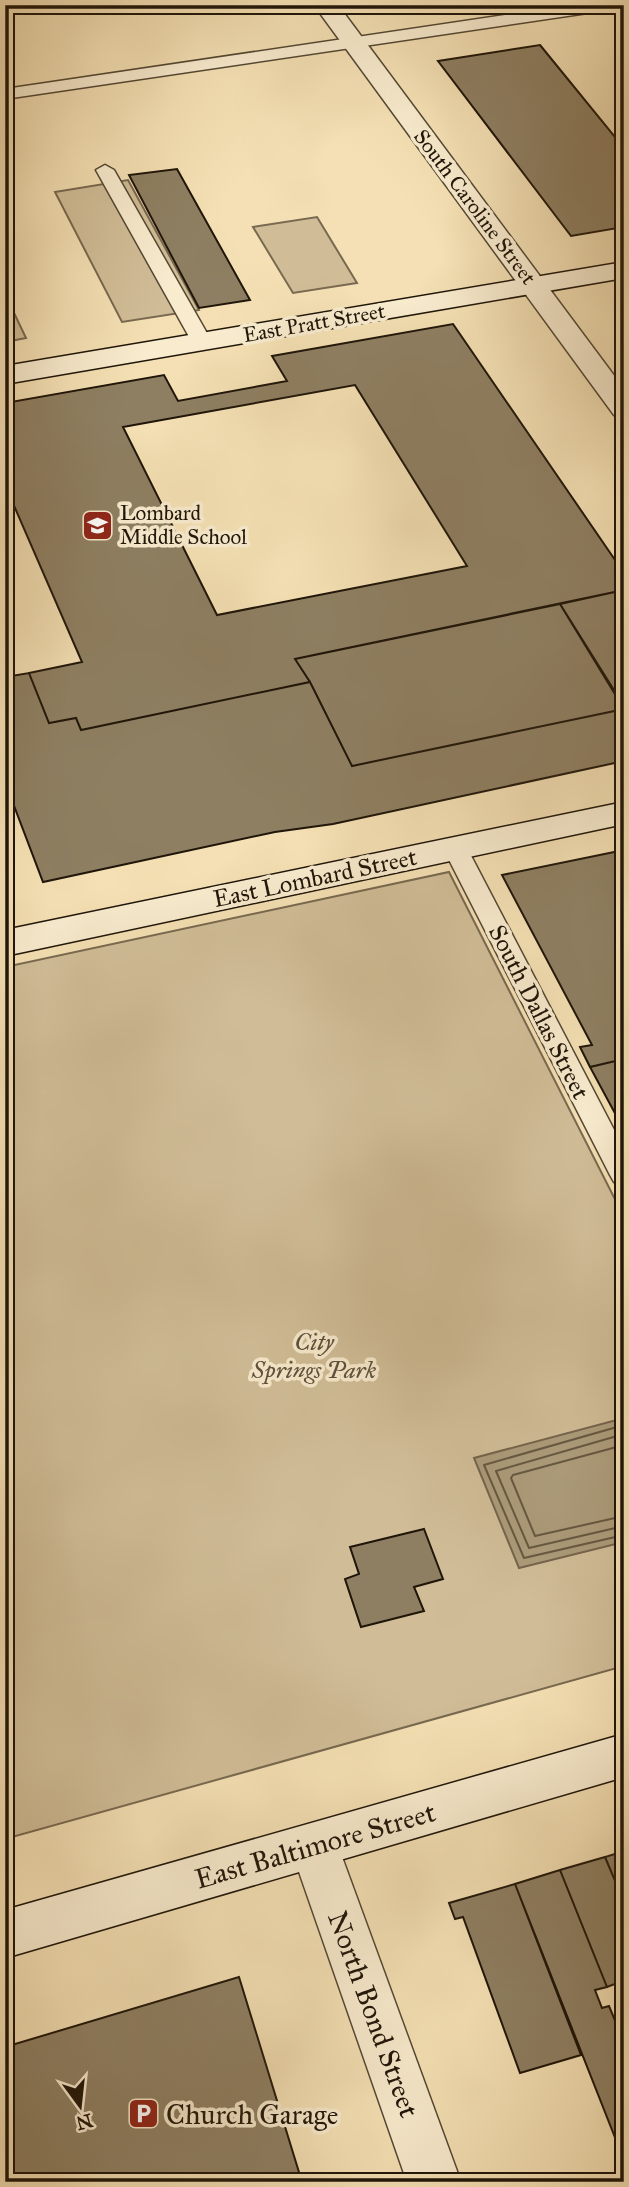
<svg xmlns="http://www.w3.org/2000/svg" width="629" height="2187" viewBox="0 0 629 2187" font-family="'IM FELL Great Primer',serif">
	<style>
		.green { fill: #d0bd97; stroke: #786950; stroke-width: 2 }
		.water { fill: #ac9b7a; stroke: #74654d; stroke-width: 2 }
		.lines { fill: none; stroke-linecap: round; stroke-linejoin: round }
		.shore { stroke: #665842; stroke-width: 2 }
		.building { fill: #8e7f62; stroke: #1f1509; stroke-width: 2; fill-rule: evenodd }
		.service-casing { stroke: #544834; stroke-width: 3 }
		.minor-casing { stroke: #544834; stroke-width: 3 }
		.tertiary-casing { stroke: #544834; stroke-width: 3 }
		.secondary-casing { stroke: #1f1509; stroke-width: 3 }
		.service { fill: #f8ebce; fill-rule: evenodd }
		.minor { fill: #f8ebce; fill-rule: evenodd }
		.tertiary { fill: #f8ebce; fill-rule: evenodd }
		.secondary { fill: #f8ebce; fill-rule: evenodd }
		.labels { text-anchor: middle; stroke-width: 7; stroke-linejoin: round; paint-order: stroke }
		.far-street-label { font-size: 21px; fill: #1f1509; stroke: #f8ebce }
		.far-poi-label { font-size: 21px; fill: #1f1509; stroke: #f8ebce; text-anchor: start }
		.street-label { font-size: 24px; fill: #1f1509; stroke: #f8ebce }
		.park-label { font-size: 24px; font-style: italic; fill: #5d503b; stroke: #f8ebce }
		.near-street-label { font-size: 28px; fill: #1f1509; stroke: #f8ebce }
		.near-poi-label { font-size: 28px; fill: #1f1509; stroke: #f8ebce; text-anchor: start }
	</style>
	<rect width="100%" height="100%" fill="#f4e0b4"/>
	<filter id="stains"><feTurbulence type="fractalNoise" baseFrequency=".00286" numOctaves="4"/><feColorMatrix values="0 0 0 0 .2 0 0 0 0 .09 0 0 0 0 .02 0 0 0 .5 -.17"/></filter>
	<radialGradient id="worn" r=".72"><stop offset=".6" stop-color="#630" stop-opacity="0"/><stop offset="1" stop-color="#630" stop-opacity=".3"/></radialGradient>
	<path class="green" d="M 128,180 L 199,310 L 122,322 L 55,192 Z
		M 317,217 L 357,283 L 293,293 L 253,227 Z
		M 5,294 L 26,338 L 5,342 Z
		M 449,872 L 624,1217 L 624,1666 L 5,1839 L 5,967 Z"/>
	<path class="water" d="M 624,1418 L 624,1542 L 519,1568 L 474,1458 Z"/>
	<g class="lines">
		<path class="shore" d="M 624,1425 L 484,1465 L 524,1558 L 624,1535
			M 624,1434 L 496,1471 L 529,1548 L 624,1526
			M 624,1445 L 513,1475 L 511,1478 L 535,1536 L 624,1516"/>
	</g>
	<path class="building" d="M 540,45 L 624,148 L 624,227 L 571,236 L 438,61 Z
		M 177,169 L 250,300 L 199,308 L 129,175 Z
		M 453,324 L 624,573 L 624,590 L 295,659 L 310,682 L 81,730 L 76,718 L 49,723 L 29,673 L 82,662 L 5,485 L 5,403 L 164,375 L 178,401 L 287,381 L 272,356 ZM 355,385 L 467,566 L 217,615 L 123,427 Z
		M 624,590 L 624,706 L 560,604 Z
		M 560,604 L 624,709 L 352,766 L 310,682 L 295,659 Z
		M 29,673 L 49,723 L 76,718 L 81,730 L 310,682 L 352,766 L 624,709 L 624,761 L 333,824 L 275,832 L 43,882 L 5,782 L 5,697 L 11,696 L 5,677 Z
		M 624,850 L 624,1059 L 590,1067 L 580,1047 L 592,1045 L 502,875 Z
		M 624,1059 L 624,1130 L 590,1067 Z
		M 424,1529 L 443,1579 L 414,1587 L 424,1611 L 361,1627 L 345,1579 L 359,1574 L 350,1547 Z
		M 624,1851 L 624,1902 L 605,1857 Z
		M 605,1857 L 624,1902 L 624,1992 L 620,1982 L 607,1987 L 560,1870 Z
		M 560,1870 L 607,1987 L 595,1990 L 602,2008 L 609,2006 L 624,2042 L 624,2137 L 616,2140 L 515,1884 Z
		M 515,1884 L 581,2055 L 520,2073 L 463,1917 L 455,1919 L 449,1903 Z
		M 239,1977 L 302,2182 L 5,2182 L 5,2047 Z"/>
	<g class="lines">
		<defs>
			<path id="service" d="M 573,5 L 616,5 L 608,10 L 5,99 L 5,89 Z
				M 105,165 L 114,170 L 212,342 L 209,346 L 202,348 L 192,342 L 96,170 Z
				M 455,840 L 463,842 L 467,848 L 624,1149 L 624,1185 L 614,1182 L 610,1175 L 443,848 L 447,842 Z"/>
			<path id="minor" d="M 314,1823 L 331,1830 L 338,1846 L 461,2182 L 407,2182 L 290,1846 L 297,1830 Z"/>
			<path id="tertiary" d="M 314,5 L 338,5 L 624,389 L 624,418 L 614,415 Z"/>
			<path id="secondary" d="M 624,262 L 624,278 L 5,384 L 5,366 Z
				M 624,802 L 624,824 L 5,956 L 5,930 Z
				M 624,1734 L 624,1777 L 5,1958 L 5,1910 Z"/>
		</defs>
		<use href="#service" class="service-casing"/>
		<use href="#minor" class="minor-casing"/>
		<use href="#tertiary" class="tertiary-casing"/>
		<use href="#secondary" class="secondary-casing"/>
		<use href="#service" class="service"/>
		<use href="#minor" class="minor"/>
		<use href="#tertiary" class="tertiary"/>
		<use href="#secondary" class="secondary"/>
	</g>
	<defs>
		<symbol id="school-square" viewBox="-11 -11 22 22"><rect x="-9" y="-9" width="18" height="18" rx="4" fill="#8f2418" stroke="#f8ebce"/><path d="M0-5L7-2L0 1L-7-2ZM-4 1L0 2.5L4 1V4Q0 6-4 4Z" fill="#fff"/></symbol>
		<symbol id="parking-square" viewBox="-11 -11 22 22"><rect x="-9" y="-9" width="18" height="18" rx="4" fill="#8f2418" stroke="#f8ebce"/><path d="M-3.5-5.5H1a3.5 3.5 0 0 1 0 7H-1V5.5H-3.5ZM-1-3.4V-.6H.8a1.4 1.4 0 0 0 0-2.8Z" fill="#fff"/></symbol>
	</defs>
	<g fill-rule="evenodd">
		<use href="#school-square" x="80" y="508" width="35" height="35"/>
		<use href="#parking-square" x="126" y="2096" width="35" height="35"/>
	</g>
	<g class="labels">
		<g class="far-street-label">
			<text transform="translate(475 207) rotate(53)" y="7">South Caroline Street</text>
			<text transform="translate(314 323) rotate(-10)" y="7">East Pratt Street</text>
		</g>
		<g class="far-poi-label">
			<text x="120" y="520">Lombard<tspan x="120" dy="24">Middle School</tspan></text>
		</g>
		<g class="street-label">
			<text transform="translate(315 878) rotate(-12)" y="8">East Lombard Street</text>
			<text transform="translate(539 1012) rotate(63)" y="8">South Dallas Street</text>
		</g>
		<g class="park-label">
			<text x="314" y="1350">City<tspan x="314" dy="28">Springs Park</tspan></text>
		</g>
		<g class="near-street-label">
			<text transform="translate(315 1845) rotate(-16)" y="10">East Baltimore Street</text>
			<text transform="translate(374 2014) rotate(70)" y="10">North Bond Street</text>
		</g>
		<g class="near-poi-label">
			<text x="166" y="2124">Church Garage</text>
		</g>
	</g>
	<rect width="629" height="2187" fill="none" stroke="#f4e0b4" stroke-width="28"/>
	<rect x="7" y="7" width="615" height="2173" fill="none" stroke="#1f1509" stroke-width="3.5"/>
	<rect x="14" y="14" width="601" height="2159" fill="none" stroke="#1f1509" stroke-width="2"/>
	<g transform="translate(80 2106) rotate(165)" stroke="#f8ebce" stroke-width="5" paint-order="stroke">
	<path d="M0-5L12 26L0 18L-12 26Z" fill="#1f1509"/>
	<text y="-10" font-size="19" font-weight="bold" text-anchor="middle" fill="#1f1509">N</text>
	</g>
	<rect width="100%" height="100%" filter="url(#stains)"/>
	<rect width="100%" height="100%" fill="url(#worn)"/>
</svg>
